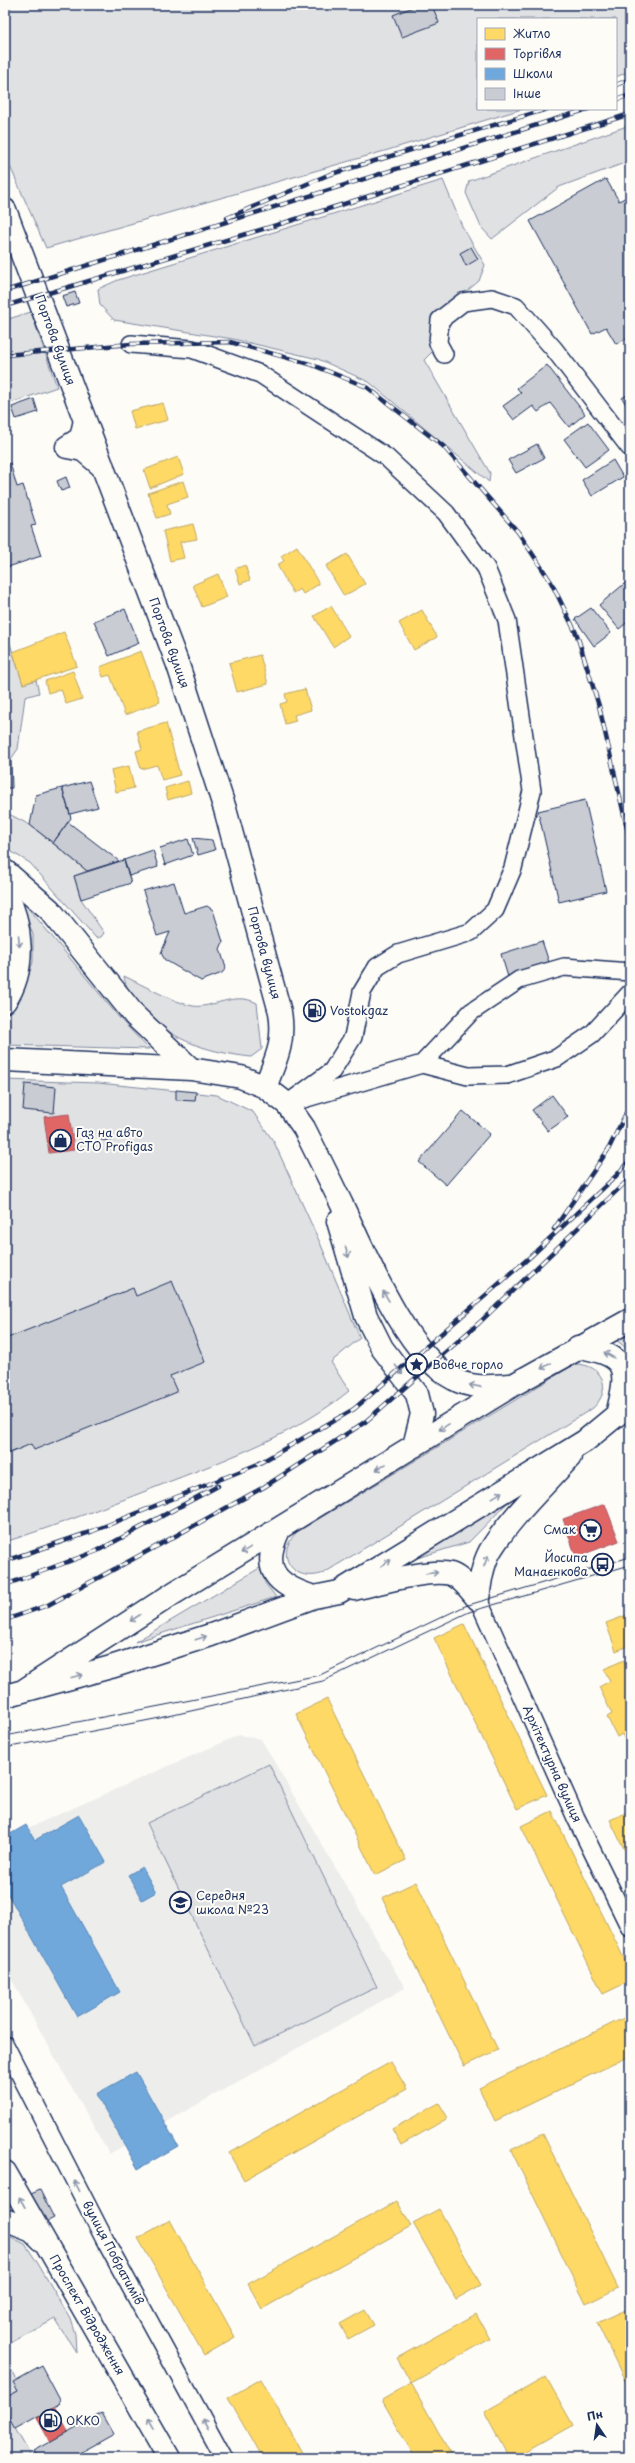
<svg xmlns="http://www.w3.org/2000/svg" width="635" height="2463" viewBox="0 0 635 2463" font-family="'Playpen Sans',sans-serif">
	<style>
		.built { fill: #edeeec }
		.green { fill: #e0e1e3; stroke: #7e88a0 }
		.homes { fill: #ffd966; stroke: #bba664 }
		.shops { fill: #e06666; stroke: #a55664 }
		.schools { fill: #6fa8dc; stroke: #5684b6 }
		.building { fill: #c9ccd3; stroke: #1b2f5e }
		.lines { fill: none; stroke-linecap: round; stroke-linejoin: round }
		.street-casing { stroke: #1b2f5e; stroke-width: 20 }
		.secondary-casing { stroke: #1b2f5e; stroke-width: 25 }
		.street { stroke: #fdfcf7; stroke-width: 17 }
		.secondary { stroke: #fdfcf7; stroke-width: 22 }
		.tram { stroke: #1b2f5e; stroke-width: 1 }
		.rail-casing { stroke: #1b2f5e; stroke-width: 4.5 }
		.rail { stroke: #fdfcf7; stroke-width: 3; stroke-dasharray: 9; stroke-linecap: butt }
		.oneway { stroke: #8c96aa }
		.labels { text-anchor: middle; stroke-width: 4; stroke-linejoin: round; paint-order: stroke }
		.street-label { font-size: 12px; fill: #1b2f5e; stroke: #fdfcf7 }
		.poi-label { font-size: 12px; fill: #1b2f5e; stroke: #fdfcf7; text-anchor: start }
	</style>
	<rect width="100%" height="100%" fill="#fdfcf7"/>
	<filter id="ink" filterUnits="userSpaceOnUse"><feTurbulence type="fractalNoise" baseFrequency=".025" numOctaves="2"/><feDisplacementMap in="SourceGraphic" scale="8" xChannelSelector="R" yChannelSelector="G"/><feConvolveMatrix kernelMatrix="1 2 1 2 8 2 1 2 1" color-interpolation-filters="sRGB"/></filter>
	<g filter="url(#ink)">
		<path class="built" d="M 239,1735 L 261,1739 L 405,1988 L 109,2154 L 5,1968 L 5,1838 Z"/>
		<path class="green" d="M 5,5 L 630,5 L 630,71 L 616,77 L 616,19 L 478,19 L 478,109 L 522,109 L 388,150 L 46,248 L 5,155 Z
			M 630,125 L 630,161 L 559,187 L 492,239 L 481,227 L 466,193 L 469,181 Z
			M 443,180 L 462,226 L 485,265 L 479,281 L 433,319 L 433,351 L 424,360 L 490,473 L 489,482 L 369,382 L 318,359 L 233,339 L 114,320 L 100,305 L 98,289 L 118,280 Z
			M 31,312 L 57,387 L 5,405 L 5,320 Z
			M 5,628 L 23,684 L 36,680 L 39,693 L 25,697 L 18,749 L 11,759 L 5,759 Z
			M 5,812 L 30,825 L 87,871 L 74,876 L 81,899 L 104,933 L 101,937 L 96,938 L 30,863 L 5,848 Z
			M 21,899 L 122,1021 L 149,1049 L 5,1045 L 5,1018 L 22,993 L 33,962 L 33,935 Z
			M 5,914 L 10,961 L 5,977 Z
			M 124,976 C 141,984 175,1003 193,1006 C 212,1009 234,991 257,1003 L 262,1049 L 251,1057 C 206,1052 163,1039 136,1000 C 130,992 125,986 124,976 Z
			M 5,1080 L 98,1083 L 217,1095 L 253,1112 L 274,1142 L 321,1245 L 360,1338 L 331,1362 L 349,1391 C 297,1433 233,1457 171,1481 C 116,1503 61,1524 5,1542 Z
			M 630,1334 L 630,1351 L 616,1340 Z
			M 575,1364 C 603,1364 613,1389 593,1408 L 324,1573 C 293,1584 273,1555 297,1532 Z
			M 519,1491 L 469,1542 L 404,1562 Z
			M 263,1566 L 265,1583 L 276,1597 L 135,1642 Z
			M 269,1764 L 377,1987 L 255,2046 L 147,1823 Z
			M 5,2234 L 25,2244 L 37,2262 L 70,2318 L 75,2334 L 76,2352 L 55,2319 L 5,2346 Z
			M 8,2364 L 17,2380 L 18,2391 L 5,2398 L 5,2365 Z
			M 5,2411 L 32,2458 L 7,2458 L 5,2452 Z"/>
		<path class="homes" d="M 163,403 L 168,420 L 135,429 L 130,411 Z
			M 178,457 L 184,474 L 150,488 L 144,470 Z
			M 183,481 L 188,497 L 167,504 L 170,514 L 157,518 L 148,493 Z
			M 193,524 L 197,539 L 180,542 L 184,558 L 170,561 L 163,531 Z
			M 297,546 L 319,584 L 303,594 L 300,589 L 293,593 L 277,565 L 284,561 L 281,556 Z
			M 347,554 L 365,584 L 344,596 L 326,566 Z
			M 245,565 L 250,580 L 240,584 L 235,569 Z
			M 218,574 L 227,597 L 202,607 L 193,585 Z
			M 331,606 L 349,636 L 333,647 L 314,616 Z
			M 422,610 L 437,637 L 414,650 L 399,623 Z
			M 64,632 L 77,666 L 23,684 L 13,652 Z
			M 141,651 L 160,702 L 125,715 L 110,675 L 103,677 L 100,667 Z
			M 260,655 L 268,684 L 237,692 L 229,663 Z
			M 73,671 L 82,699 L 66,704 L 61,689 L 48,693 L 45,681 Z
			M 305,689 L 311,710 L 294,715 L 296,721 L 285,724 L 280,704 L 287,702 L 285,694 Z
			M 166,723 L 180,775 L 162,780 L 157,765 L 141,769 L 136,751 L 142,749 L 137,731 Z
			M 129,766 L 134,788 L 116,792 L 111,770 Z
			M 188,781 L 191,793 L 168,800 L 165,788 Z
			M 630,1614 L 630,1645 L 616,1651 L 606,1623 Z
			M 464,1624 L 547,1795 L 517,1809 L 434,1638 Z
			M 624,1660 L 630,1674 L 630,1752 L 622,1734 L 617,1737 L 607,1717 L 612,1714 L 599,1687 L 610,1681 L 604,1669 Z
			M 327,1699 L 406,1860 L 375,1875 L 296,1714 Z
			M 552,1811 L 630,1971 L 630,1981 L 603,1994 L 521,1826 Z
			M 630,1811 L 630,1849 L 625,1851 L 610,1820 Z
			M 416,1882 L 498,2050 L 464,2066 L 382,1898 Z
			M 630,2015 L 630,2056 L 495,2121 L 479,2088 Z
			M 391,2062 L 407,2089 L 244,2180 L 229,2153 Z
			M 439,2103 L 448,2118 L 401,2145 L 392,2129 Z
			M 543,2134 L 618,2288 L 586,2304 L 511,2150 Z
			M 397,2201 L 411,2226 L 262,2309 L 248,2284 Z
			M 439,2209 L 481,2285 L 456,2299 L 413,2223 Z
			M 170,2220 L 235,2337 L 204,2355 L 138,2238 Z
			M 630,2308 L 630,2391 L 597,2323 Z
			M 365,2310 L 374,2325 L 348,2339 L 340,2324 Z
			M 476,2314 L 490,2339 L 411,2383 L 397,2358 Z
			M 546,2377 L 573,2425 L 514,2458 L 509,2458 L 484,2412 Z
			M 261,2379 L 305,2458 L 262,2458 L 228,2398 Z
			M 411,2383 L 453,2458 L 415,2458 L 382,2400 Z"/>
		<path class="shops" d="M 69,1114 L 74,1150 L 49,1153 L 44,1117 Z
			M 605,1504 L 619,1541 L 576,1557 L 563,1519 Z
			M 52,2402 L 71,2437 L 53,2447 L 34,2413 Z"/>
		<path class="schools" d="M 79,1815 L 106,1862 L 61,1887 L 120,1992 L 77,2017 L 5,1889 L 5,1837 L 26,1825 L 35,1840 Z
			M 142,1867 L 156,1892 L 142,1900 L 128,1875 Z
			M 136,2072 L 178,2146 L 138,2169 L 96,2094 Z"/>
		<path class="building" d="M 418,5 L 432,5 L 439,23 L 402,37 L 393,15 Z
			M 606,179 L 619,201 L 630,195 L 630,337 L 616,344 L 606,327 L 592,334 L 530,221 Z
			M 471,247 L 478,259 L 466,266 L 460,253 Z
			M 75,292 L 79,303 L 66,307 L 62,296 Z
			M 547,365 L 585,414 L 569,427 L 550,403 L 538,412 L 533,406 L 514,420 L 503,406 L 521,393 L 517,388 Z
			M 630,393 L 630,411 L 622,398 Z
			M 34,399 L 38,412 L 16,419 L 12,407 Z
			M 588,422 L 609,450 L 585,467 L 564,439 Z
			M 537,444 L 544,458 L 516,473 L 508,460 Z
			M 613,460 L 623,477 L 592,496 L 582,480 Z
			M 10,463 L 17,487 L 23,485 L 36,525 L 31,526 L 41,556 L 5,568 L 5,465 Z
			M 66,477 L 70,488 L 61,491 L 57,481 Z
			M 630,579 L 630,620 L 619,629 L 599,605 Z
			M 591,608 L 611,633 L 594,646 L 575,619 Z
			M 125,609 L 139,643 L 109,656 L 94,621 Z
			M 5,759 L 11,759 L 12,788 L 5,788 Z
			M 89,781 L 98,807 L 70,814 L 62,788 Z
			M 62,788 L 71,818 L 53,843 L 30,825 L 36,795 Z
			M 585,800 L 606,891 L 559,902 L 538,811 Z
			M 68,822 L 119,861 L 87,871 L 53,843 Z
			M 193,838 L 212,840 L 215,850 L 198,855 Z
			M 188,839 L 193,855 L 165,865 L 160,848 Z
			M 153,850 L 158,867 L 129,876 L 124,860 Z
			M 124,860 L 131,883 L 81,899 L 74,876 Z
			M 174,882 L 184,913 L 207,906 L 213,910 L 223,942 L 220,949 L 226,968 L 222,973 L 201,981 L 165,960 L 161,953 L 170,932 L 157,936 L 143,891 Z
			M 542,941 L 550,965 L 508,977 L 501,954 Z
			M 25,1084 L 56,1087 L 54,1113 L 23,1110 Z
			M 176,1090 L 196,1092 L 195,1101 L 176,1100 Z
			M 552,1095 L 568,1117 L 548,1131 L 532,1110 Z
			M 463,1111 L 490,1134 L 446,1185 L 419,1162 Z
			M 102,1131 L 113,1132 L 112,1141 L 101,1140 Z
			M 172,1281 L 205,1362 L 170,1376 L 177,1392 L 34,1450 L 31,1444 L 5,1455 L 5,1339 L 133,1288 L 136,1296 Z
			M 40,2190 L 54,2218 L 46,2222 L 31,2194 Z
			M 42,2366 L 60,2400 L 58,2405 L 15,2429 L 5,2411 L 5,2398 L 18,2391 L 13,2382 Z
			M 102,2413 L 114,2434 L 71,2458 L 37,2458 L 33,2451 Z"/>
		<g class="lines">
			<defs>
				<path id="street" d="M 131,344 L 192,349 L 260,374 L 386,457 L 446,513 L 486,568 L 507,620 L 532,791 L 513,868 L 495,910 L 471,932 L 398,954 L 377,967 L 362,992 L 353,1037 L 332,1071 L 287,1104
					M 444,354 L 438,343 L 440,320 L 463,302 L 492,298 L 516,306 L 554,349 L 630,448
					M 422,1064 L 468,1076 L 507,1075 L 557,1058 L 592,1034 L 630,993
					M 300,1100 L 422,1064 L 471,1012 L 519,980 L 564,967 L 630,972
					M 478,1599 L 576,1818 L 630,1928
					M 5,2045 L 106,2242 L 224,2458"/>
				<path id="secondary" d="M 5,210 L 178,665 L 225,809 L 280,1012 C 285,1043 276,1059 265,1087
					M 85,420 L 81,438 L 67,447 L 83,450 L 103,467
					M 5,871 L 50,910 L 135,1016 L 191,1069
					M 5,890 C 22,924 27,969 5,1001
					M 5,1060 L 191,1069 L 241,1077 L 265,1087 L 287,1104 L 304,1128 C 317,1154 330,1180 343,1207 C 365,1253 407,1356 454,1379 C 472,1389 490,1386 510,1385
					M 338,1221 L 366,1316 L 382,1348 L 417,1394 L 422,1414 L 414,1446
					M 578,1347 C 630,1355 628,1370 617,1415
					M 279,1530 C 260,1570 276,1585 314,1597
					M 354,1589 C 377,1584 430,1568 451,1574 C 462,1578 470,1590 478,1599
					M 478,1599 C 480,1583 482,1566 490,1551 C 510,1518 544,1486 570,1457
					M 26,1689 L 174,1593 L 513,1385 L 630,1320
					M 5,1696 L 111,1667 L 211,1635 L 314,1597 L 339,1592 L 585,1441 L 630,1404
					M 5,2172 L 169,2458
					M 5,2220 L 32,2231 L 41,2240"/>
			</defs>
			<use href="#street" class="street-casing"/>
			<use href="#secondary" class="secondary-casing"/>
			<use href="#street" class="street"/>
			<use href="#secondary" class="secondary"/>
			<path class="tram" d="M 5,1736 L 320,1675 L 465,1606 L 630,1557
				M 5,1748 L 160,1718 L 323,1681 L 469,1612 L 630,1565"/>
			<defs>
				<path id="rail" d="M 616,85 L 630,79
					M 616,100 L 630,95
					M 227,218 L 328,175 L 547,109
					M 5,291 L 588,109
					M 5,306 L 290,221 L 630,114
					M 5,355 L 131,344 L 230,342 L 310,364 L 367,387 L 443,446 L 518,532 L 551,582 L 577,635 L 599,706 L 630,841
					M 554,1229 L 608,1150 L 630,1105
					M 5,1561 L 93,1531 L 258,1464 L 354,1409 L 530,1257 L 615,1177 L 630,1160
					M 5,1585 L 97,1551 L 218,1486
					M 5,1620 L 48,1605 L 159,1545 L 264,1487 L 365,1422 L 479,1323 L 630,1178"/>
			</defs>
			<use href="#rail" class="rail-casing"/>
			<use href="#rail" class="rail"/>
		</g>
		<defs><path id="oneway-shaft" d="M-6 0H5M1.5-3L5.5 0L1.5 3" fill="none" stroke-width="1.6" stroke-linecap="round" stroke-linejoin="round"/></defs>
		<g class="oneway">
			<use href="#oneway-shaft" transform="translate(19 941) rotate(85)"/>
			<use href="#oneway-shaft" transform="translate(347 1252) rotate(73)"/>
			<use href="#oneway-shaft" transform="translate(386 1296) rotate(-121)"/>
			<use href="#oneway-shaft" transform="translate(609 1355) rotate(-150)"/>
			<use href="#oneway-shaft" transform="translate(546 1366) rotate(150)"/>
			<use href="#oneway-shaft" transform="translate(399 1370) rotate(53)"/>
			<use href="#oneway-shaft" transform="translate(475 1386) rotate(-169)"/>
			<use href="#oneway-shaft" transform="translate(444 1427) rotate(148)"/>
			<use href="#oneway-shaft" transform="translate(381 1467) rotate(148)"/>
			<use href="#oneway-shaft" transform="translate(497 1495) rotate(-32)"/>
			<use href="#oneway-shaft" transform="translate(246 1550) rotate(149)"/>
			<use href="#oneway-shaft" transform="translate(486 1561) rotate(-69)"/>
			<use href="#oneway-shaft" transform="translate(386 1563) rotate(-32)"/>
			<use href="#oneway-shaft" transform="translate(432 1573) rotate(-6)"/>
			<use href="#oneway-shaft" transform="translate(135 1618) rotate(147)"/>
			<use href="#oneway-shaft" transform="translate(201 1638) rotate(-18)"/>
			<use href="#oneway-shaft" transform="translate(77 1676) rotate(-15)"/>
			<use href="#oneway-shaft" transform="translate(77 2186) rotate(-117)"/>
			<use href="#oneway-shaft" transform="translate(22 2202) rotate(-119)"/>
			<use href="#oneway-shaft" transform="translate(150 2424) rotate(-120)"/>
			<use href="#oneway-shaft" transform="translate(205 2424) rotate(-119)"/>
		</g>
	</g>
	<defs>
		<symbol id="fuel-ring" viewBox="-11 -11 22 22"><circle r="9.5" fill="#fdfcf7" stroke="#1b2f5e" stroke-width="1.5"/><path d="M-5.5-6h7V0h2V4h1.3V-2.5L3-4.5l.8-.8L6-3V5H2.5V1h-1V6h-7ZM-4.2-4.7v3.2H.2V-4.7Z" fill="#1b2f5e"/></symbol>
		<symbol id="shop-ring" viewBox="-11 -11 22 22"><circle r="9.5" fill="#fdfcf7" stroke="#1b2f5e" stroke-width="1.5"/><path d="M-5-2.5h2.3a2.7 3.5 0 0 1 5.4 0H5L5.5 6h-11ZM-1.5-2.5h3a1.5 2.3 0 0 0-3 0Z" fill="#1b2f5e"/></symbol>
		<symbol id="sight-ring" viewBox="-11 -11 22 22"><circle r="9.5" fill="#fdfcf7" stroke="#1b2f5e" stroke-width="1.5"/><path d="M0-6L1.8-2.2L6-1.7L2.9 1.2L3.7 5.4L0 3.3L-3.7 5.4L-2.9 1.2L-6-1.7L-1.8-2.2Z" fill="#1b2f5e"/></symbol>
		<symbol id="supermarket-ring" viewBox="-11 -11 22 22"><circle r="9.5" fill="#fdfcf7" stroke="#1b2f5e" stroke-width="1.5"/><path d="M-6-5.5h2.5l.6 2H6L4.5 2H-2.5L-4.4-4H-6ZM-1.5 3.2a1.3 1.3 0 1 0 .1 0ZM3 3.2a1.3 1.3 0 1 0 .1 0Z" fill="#1b2f5e"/></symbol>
		<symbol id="bus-ring" viewBox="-11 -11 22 22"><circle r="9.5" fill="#fdfcf7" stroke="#1b2f5e" stroke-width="1.5"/><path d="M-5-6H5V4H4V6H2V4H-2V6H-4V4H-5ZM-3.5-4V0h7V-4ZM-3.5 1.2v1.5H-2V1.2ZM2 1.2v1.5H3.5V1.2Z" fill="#1b2f5e"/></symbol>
		<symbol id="school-ring" viewBox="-11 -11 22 22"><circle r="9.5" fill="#fdfcf7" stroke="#1b2f5e" stroke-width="1.5"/><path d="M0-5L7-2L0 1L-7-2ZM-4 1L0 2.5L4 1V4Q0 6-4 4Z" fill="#1b2f5e"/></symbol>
	</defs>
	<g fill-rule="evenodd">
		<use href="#fuel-ring" x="302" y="998" width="25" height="25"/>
		<use href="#shop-ring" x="48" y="1128" width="25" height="25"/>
		<use href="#sight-ring" x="404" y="1352" width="25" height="25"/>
		<use href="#supermarket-ring" x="578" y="1518" width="25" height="25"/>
		<use href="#bus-ring" x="590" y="1552" width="25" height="25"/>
		<use href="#school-ring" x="168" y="1890" width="25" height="25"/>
		<use href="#fuel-ring" x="38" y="2408" width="25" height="25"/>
	</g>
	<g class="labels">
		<g class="street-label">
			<text transform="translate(55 340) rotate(70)" y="4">Портова вулиця</text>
			<text transform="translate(169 643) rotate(70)" y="4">Портова вулиця</text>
			<text transform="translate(264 953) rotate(75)" y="4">Портова вулиця</text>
			<text transform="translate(552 1764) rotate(66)" y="4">Архітектурна вулиця</text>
			<text transform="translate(113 2253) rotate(62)" y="4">вулиця Побратимів</text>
			<text transform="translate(87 2315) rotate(60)" y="4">Проспект Відродження</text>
		</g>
		<g class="poi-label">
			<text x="330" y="1015">Vostokgaz</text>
			<text x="76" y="1137">Газ на авто<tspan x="76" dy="14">СТО Profigas</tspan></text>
			<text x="432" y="1369">Вовче горло</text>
			<text x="576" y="1534" text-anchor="end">Смак</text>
			<text x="588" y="1562" text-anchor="end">Йосипа<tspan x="588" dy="14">Манаєнкова</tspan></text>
			<text x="196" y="1900">Середня<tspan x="196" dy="14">школа №23</tspan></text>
			<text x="66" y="2425">ОККО</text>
		</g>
	</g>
	<rect width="635" height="2463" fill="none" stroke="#fdfcf7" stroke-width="20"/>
	<rect x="10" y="10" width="615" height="2443" fill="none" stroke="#1b2f5e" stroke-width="1.5" filter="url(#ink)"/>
	<rect x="477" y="18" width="140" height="92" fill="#fdfcf7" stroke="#a3aaba"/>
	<rect x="485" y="28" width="20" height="12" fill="#ffd966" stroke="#a3aaba"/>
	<text x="513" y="38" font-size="12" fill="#1b2f5e">Житло</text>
	<rect x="485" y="48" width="20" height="12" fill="#e06666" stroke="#a3aaba"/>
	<text x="513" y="58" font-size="12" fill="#1b2f5e">Торгівля</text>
	<rect x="485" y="68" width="20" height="12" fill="#6fa8dc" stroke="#a3aaba"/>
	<text x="513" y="78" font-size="12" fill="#1b2f5e">Школи</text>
	<rect x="485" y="88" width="20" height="12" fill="#c9ccd3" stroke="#a3aaba"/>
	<text x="513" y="98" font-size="12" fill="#1b2f5e">Інше</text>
	<g transform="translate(597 2425) rotate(347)" stroke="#fdfcf7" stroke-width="3" paint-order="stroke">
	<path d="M0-3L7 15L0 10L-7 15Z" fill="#1b2f5e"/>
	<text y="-6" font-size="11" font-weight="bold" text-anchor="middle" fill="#1b2f5e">Пн</text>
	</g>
</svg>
